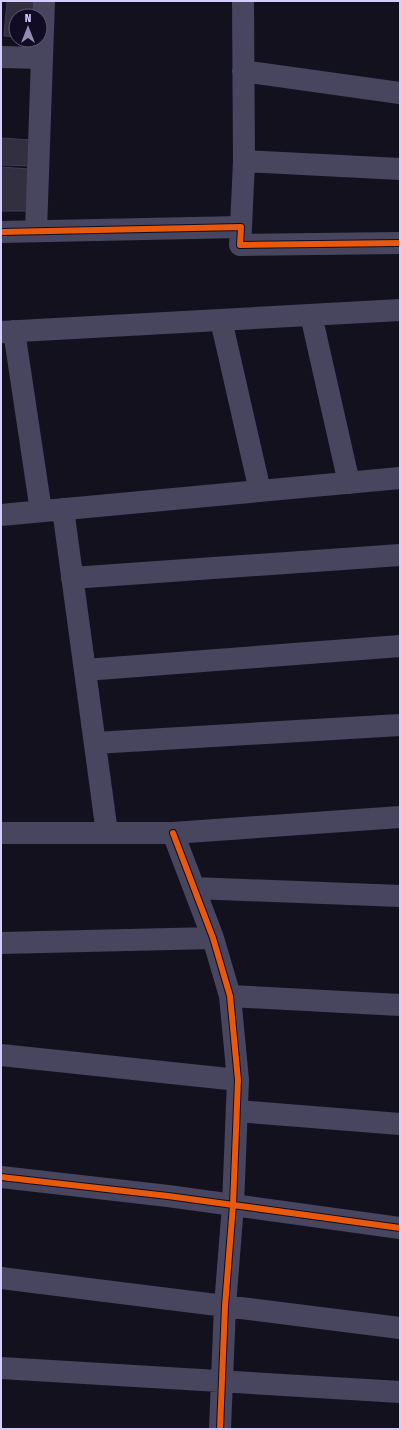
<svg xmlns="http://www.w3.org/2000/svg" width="401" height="1430" viewBox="0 0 401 1430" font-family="'Fira Sans Condensed',sans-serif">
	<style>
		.building { fill: #322f40; stroke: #413b52 }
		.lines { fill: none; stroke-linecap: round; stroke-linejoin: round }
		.minor { stroke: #48455f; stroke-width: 22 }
		.cycleway-casing { stroke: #110c23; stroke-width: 8 }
		.cycleway { stroke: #e8590c; stroke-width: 6 }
	</style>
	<rect width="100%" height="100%" fill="#14111e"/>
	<path class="building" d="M 7,1 L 36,1 L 36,16 L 16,16 L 16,37 L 4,36 Z
		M 1,138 L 31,140 L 31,166 L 1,165 Z
		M 1,167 L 30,169 L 27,211 L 1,211 Z"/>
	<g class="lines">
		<path class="minor" d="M 1,57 L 42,58 L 44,1
			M 243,71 L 400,93
			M 244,161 L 400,169
			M 241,227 L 244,161 L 243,1
			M 36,231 L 42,58
			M 1,232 L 241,227 L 240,245 L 400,243
			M 311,315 L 349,483
			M 221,320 L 260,491
			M 14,331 L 41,511
			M 1,332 L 400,310
			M 63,509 L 107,833
			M 1,515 L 400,478
			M 72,578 L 400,555
			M 85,670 L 400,646
			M 95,743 L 400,725
			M 1,833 L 173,833 L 400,817
			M 173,833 L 213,938 L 230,996 L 238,1080 L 233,1205 L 225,1306 L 220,1429
			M 194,888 L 400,896
			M 1,943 L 213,938
			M 230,996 L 400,1005
			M 1,1055 L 238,1080
			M 237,1111 L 400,1124
			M 1,1177 L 168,1196 L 400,1228
			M 1,1278 L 400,1328
			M 1,1368 L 400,1392"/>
		<defs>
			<path id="cycleway" d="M 1,232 L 241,227 L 240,245 L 400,243
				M 173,833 L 213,938 L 230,996 L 238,1080 L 233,1205 L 225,1306 L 220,1429
				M 1,1177 L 168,1196 L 400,1228"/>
		</defs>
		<use href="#cycleway" class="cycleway-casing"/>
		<use href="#cycleway" class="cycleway"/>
	</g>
	<rect width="401" height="1430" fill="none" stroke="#d6ceff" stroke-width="4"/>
	<g transform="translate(28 28)"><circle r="19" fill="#110c23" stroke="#605a7b"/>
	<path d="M0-3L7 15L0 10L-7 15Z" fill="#928cb0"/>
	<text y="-6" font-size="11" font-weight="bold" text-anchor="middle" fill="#d6ceff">N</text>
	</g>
</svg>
